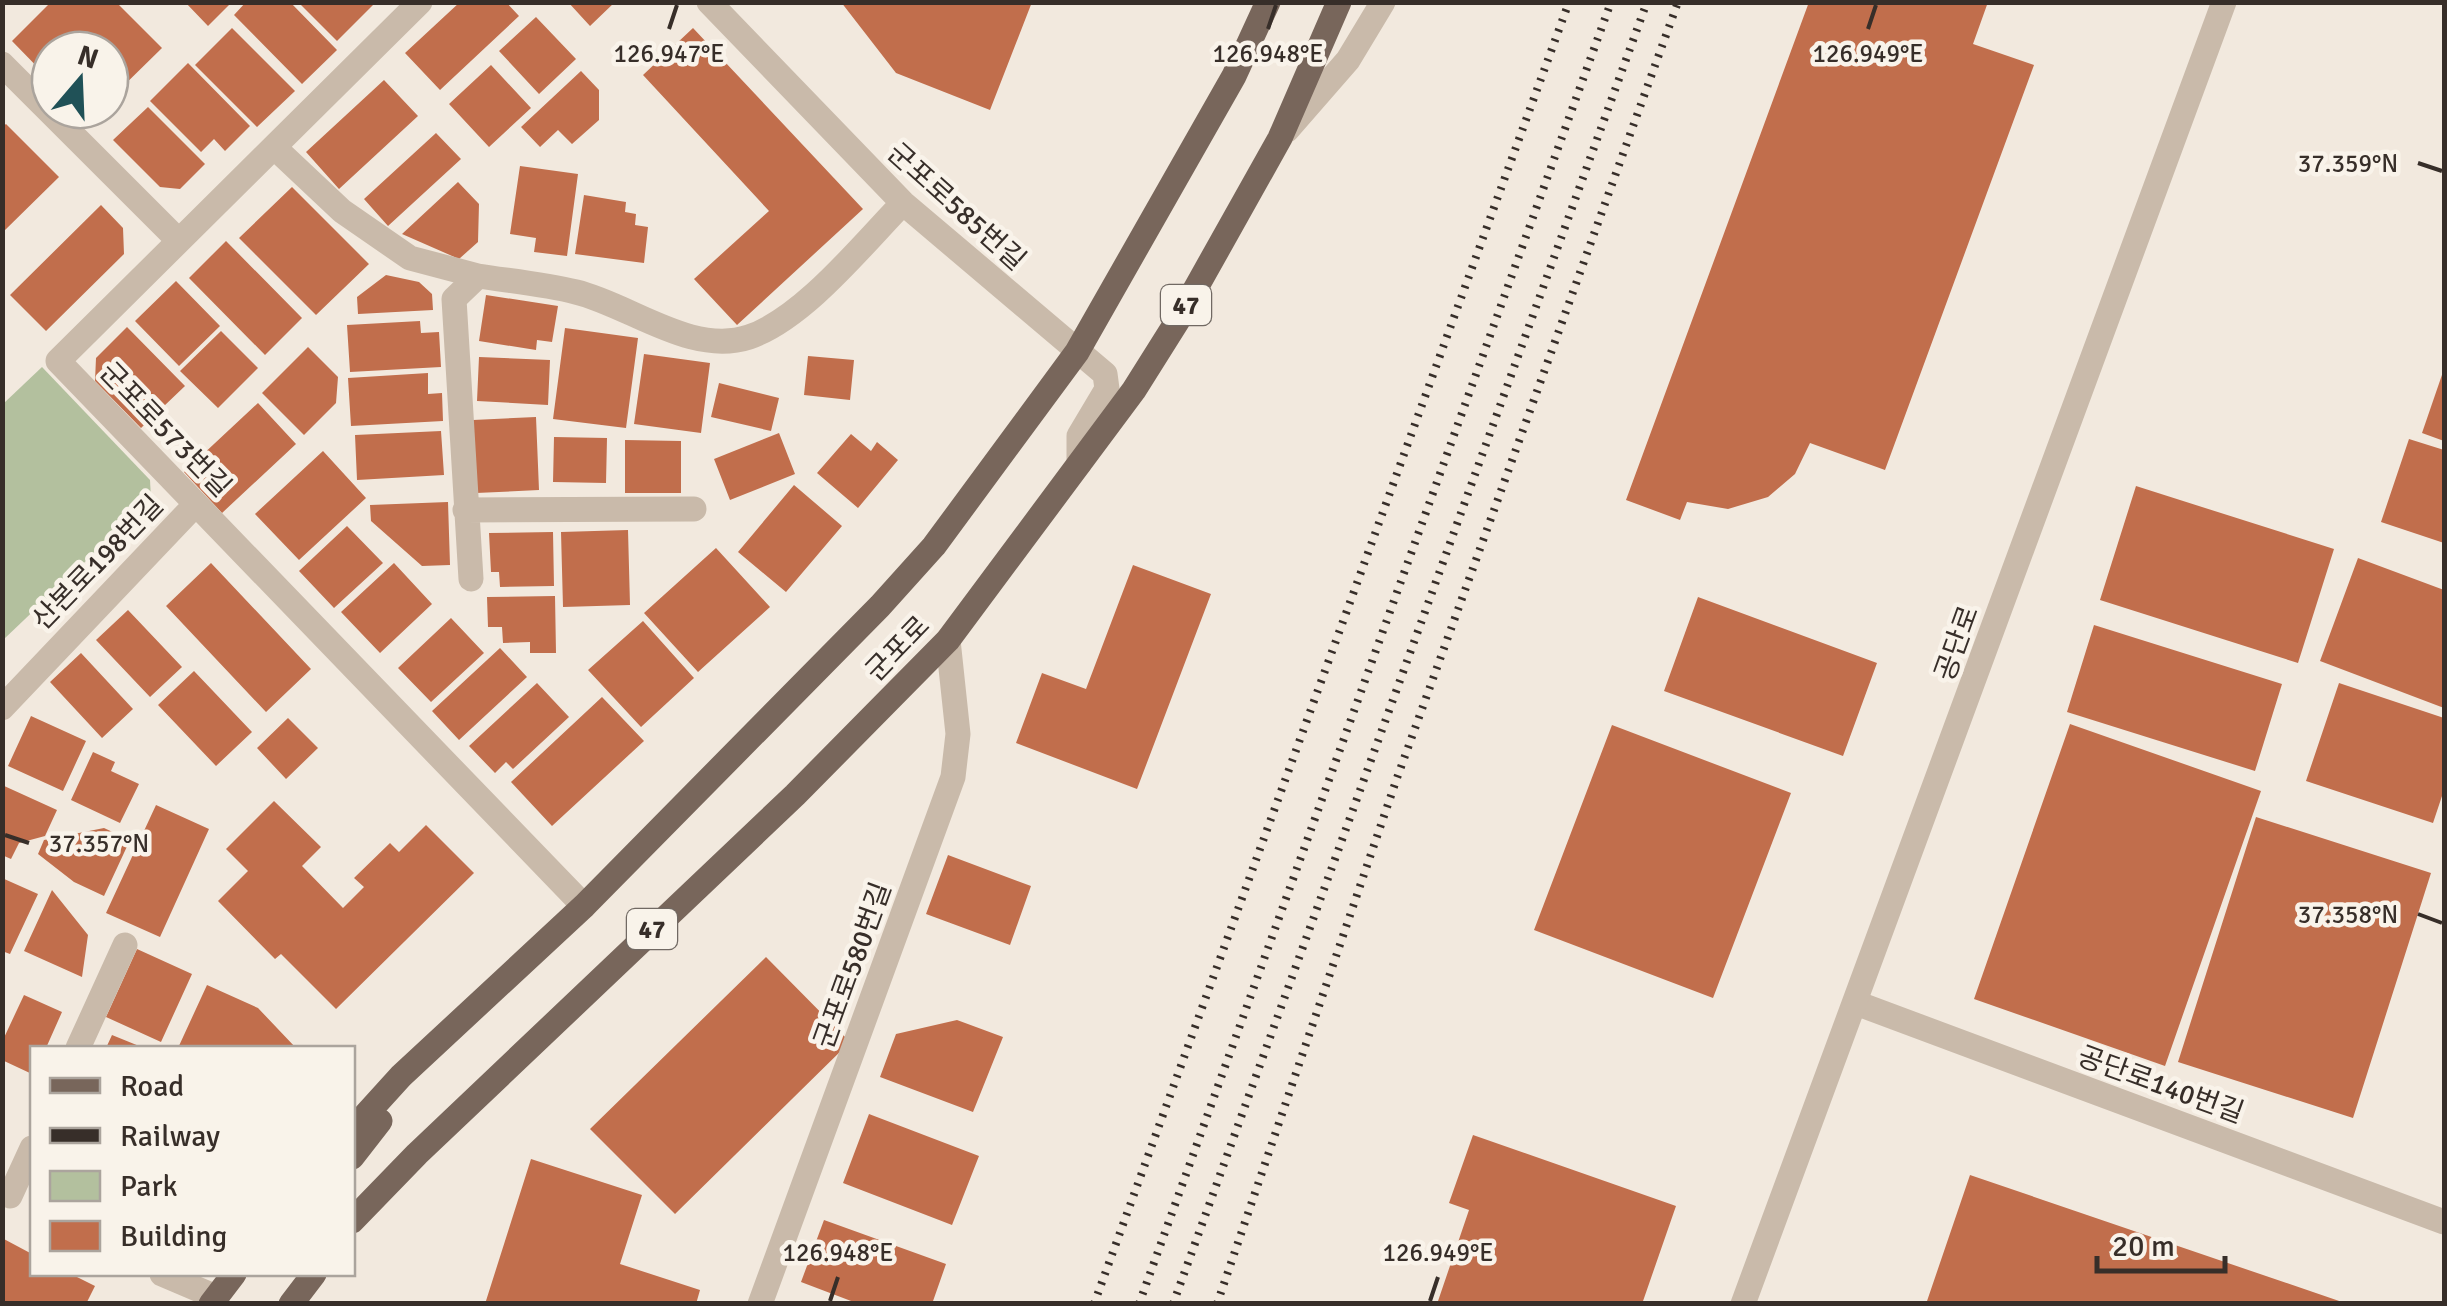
<svg xmlns="http://www.w3.org/2000/svg" width="2447" height="1306" viewBox="0 0 2447 1306" font-family="Signika,'Noto Sans KR',sans-serif">
	<style>
		.green { fill: #b3c09e }
		.building { fill: #c16e4c }
		.lines { fill: none; stroke-linecap: round; stroke-linejoin: round }
		.minor { stroke: #c9baaa; stroke-width: 25 }
		.tertiary { stroke: #c9baaa; stroke-width: 25 }
		.primary { stroke: #78665b; stroke-width: 25 }
		.rail { stroke: #372e29; stroke-width: 8; stroke-dasharray: 2.5 8; stroke-linecap: butt }
		.ticks { fill: none; stroke: #372e29; stroke-width: 4 }
		.labels { text-anchor: middle; stroke-width: 9; stroke-linejoin: round; paint-order: stroke }
		.shield { fill: #f9f3ea; stroke: #716963; stroke-width: 2.5 }
		.shield-label { font-size: 25px; font-weight: bold; fill: #372e29 }
		.street-label { font-size: 28px; fill: #372e29; stroke: #f9f3ea }
		.ticks-label { font-size: 25px; text-anchor: middle; fill: #372e29; stroke: #f9f3ea; stroke-width: 9; stroke-linejoin: round; paint-order: stroke }
	</style>
	<rect width="100%" height="100%" fill="#f2e9de"/>
	<path class="green" d="M 42,367 L 150,480 L 151,499 L 3,640 L 3,404 Z"/>
	<path class="building" d="M 51,2 L 116,2 L 162,48 L 110,99 L 110,50 L 50,50 L 50,80 L 12,41 Z
		M 185,2 L 232,2 L 208,26 Z
		M 246,2 L 290,2 L 337,50 L 302,84 L 234,15 Z
		M 298,2 L 371,2 L 373,5 L 337,41 Z
		M 460,2 L 506,2 L 519,16 L 440,90 L 405,53 Z
		M 568,2 L 615,2 L 590,26 Z
		M 841,2 L 1032,2 L 990,110 L 896,73 Z
		M 1809,2 L 1988,2 L 1973,44 L 2034,65 L 1885,470 L 1810,443 L 1795,474 L 1768,497 L 1728,509 L 1687,502 L 1680,520 L 1626,500 Z
		M 536,17 L 576,59 L 539,94 L 499,51 Z
		M 232,28 L 295,91 L 257,127 L 195,65 Z
		M 693,28 L 863,209 L 737,325 L 694,279 L 769,211 L 643,75 Z
		M 188,63 L 250,126 L 225,151 L 214,139 L 201,152 L 150,101 Z
		M 491,65 L 531,108 L 489,147 L 449,104 Z
		M 581,71 L 599,90 L 599,120 L 572,144 L 558,130 L 540,147 L 521,127 Z
		M 384,80 L 418,116 L 339,189 L 306,152 Z
		M 148,107 L 205,164 L 180,189 L 160,187 L 113,140 Z
		M 6,124 L 59,177 L 2,233 L 2,127 Z
		M 436,133 L 461,159 L 388,226 L 364,199 Z
		M 520,166 L 578,174 L 567,256 L 534,252 L 536,238 L 510,234 Z
		M 458,182 L 479,204 L 478,242 L 459,259 L 402,234 Z
		M 292,187 L 369,264 L 316,315 L 239,238 Z
		M 584,195 L 626,202 L 625,212 L 636,214 L 635,225 L 648,227 L 644,263 L 575,254 Z
		M 101,205 L 123,228 L 124,254 L 46,331 L 10,295 Z
		M 226,241 L 302,318 L 265,355 L 189,278 Z
		M 386,275 L 419,282 L 432,294 L 433,310 L 358,314 L 357,297 Z
		M 176,281 L 220,326 L 179,366 L 135,321 Z
		M 486,295 L 558,306 L 552,342 L 537,340 L 536,350 L 479,341 Z
		M 420,321 L 421,333 L 439,332 L 441,367 L 350,372 L 347,325 Z
		M 127,327 L 185,386 L 141,428 L 95,381 L 96,358 Z
		M 565,328 L 638,338 L 626,428 L 553,419 Z
		M 221,331 L 258,368 L 218,408 L 180,371 Z
		M 308,347 L 338,377 L 336,403 L 304,435 L 262,393 Z
		M 644,354 L 710,363 L 701,433 L 634,424 Z
		M 808,356 L 854,360 L 850,400 L 804,395 Z
		M 479,357 L 550,360 L 548,405 L 477,401 Z
		M 2444,369 L 2444,441 L 2422,433 Z
		M 428,373 L 428,394 L 442,393 L 443,421 L 351,426 L 348,378 Z
		M 719,383 L 779,398 L 771,431 L 711,417 Z
		M 258,403 L 296,444 L 222,513 L 184,472 Z
		M 536,417 L 539,490 L 476,493 L 473,420 Z
		M 441,431 L 444,475 L 357,480 L 355,435 Z
		M 779,433 L 795,474 L 730,500 L 714,459 Z
		M 851,434 L 871,451 L 877,442 L 898,460 L 858,508 L 817,473 Z
		M 554,437 L 607,438 L 606,483 L 553,482 Z
		M 2409,439 L 2444,450 L 2444,543 L 2381,522 Z
		M 625,440 L 681,441 L 681,493 L 625,493 Z
		M 323,451 L 366,498 L 299,560 L 255,514 Z
		M 794,485 L 842,526 L 786,592 L 738,552 Z
		M 2136,486 L 2334,549 L 2298,663 L 2100,600 Z
		M 448,502 L 450,565 L 422,566 L 371,521 L 370,505 Z
		M 347,526 L 383,563 L 334,608 L 299,571 Z
		M 628,530 L 630,605 L 563,607 L 561,532 Z
		M 553,532 L 554,586 L 500,587 L 499,572 L 491,572 L 489,533 Z
		M 716,548 L 770,607 L 698,672 L 644,613 Z
		M 2358,558 L 2444,590 L 2444,708 L 2320,661 Z
		M 211,563 L 311,669 L 266,712 L 166,606 Z
		M 394,563 L 432,604 L 380,653 L 341,612 Z
		M 1133,565 L 1211,594 L 1137,789 L 1016,743 L 1042,673 L 1086,689 Z
		M 555,596 L 556,653 L 530,653 L 530,642 L 503,643 L 502,627 L 488,627 L 487,597 Z
		M 1698,597 L 1877,663 L 1843,756 L 1664,691 Z
		M 128,610 L 182,667 L 150,697 L 96,640 Z
		M 451,618 L 484,653 L 431,702 L 398,668 Z
		M 643,621 L 694,678 L 641,727 L 588,670 Z
		M 2094,625 L 2282,684 L 2255,771 L 2067,712 Z
		M 500,648 L 527,677 L 459,740 L 432,711 Z
		M 81,653 L 133,709 L 102,738 L 50,682 Z
		M 194,671 L 252,732 L 216,766 L 158,705 Z
		M 537,683 L 569,717 L 513,769 L 506,762 L 495,773 L 469,746 Z
		M 2339,683 L 2444,718 L 2444,790 L 2433,823 L 2306,781 Z
		M 602,697 L 644,741 L 552,826 L 511,782 Z
		M 31,716 L 86,741 L 63,791 L 8,766 Z
		M 288,718 L 318,748 L 286,779 L 257,748 Z
		M 2070,724 L 2261,791 L 2165,1066 L 1974,999 Z
		M 1612,725 L 1791,793 L 1713,998 L 1534,930 Z
		M 93,752 L 115,762 L 111,771 L 139,784 L 120,823 L 71,800 Z
		M 2,785 L 57,810 L 45,836 L 19,843 L 11,859 L 2,855 Z
		M 274,801 L 321,847 L 302,866 L 343,908 L 364,887 L 354,878 L 390,843 L 399,852 L 426,825 L 474,873 L 336,1009 L 281,954 L 275,959 L 218,901 L 248,871 L 226,849 Z
		M 156,805 L 209,829 L 160,937 L 106,913 Z
		M 2256,817 L 2431,873 L 2353,1118 L 2178,1062 Z
		M 104,828 L 130,840 L 104,896 L 74,882 L 38,854 L 44,840 Z
		M 948,855 L 1031,886 L 1010,945 L 926,914 Z
		M 2,878 L 38,894 L 10,954 L 2,951 Z
		M 52,890 L 88,935 L 82,977 L 24,951 Z
		M 137,949 L 192,974 L 161,1042 L 106,1017 Z
		M 766,957 L 850,1042 L 675,1214 L 590,1129 Z
		M 207,985 L 258,1008 L 296,1048 L 178,1048 Z
		M 24,995 L 62,1012 L 46,1048 L 32,1048 L 32,1074 L 2,1060 L 2,1042 Z
		M 957,1020 L 1003,1037 L 973,1112 L 880,1077 L 896,1034 Z
		M 112,1035 L 144,1048 L 106,1048 Z
		M 869,1114 L 979,1156 L 952,1225 L 843,1183 Z
		M 1473,1135 L 1676,1206 L 1642,1304 L 1437,1304 L 1469,1210 L 1449,1203 Z
		M 531,1159 L 642,1195 L 620,1264 L 700,1290 L 696,1304 L 485,1304 Z
		M 1970,1175 L 2345,1303 L 2345,1304 L 1926,1304 Z
		M 824,1220 L 946,1264 L 932,1304 L 859,1304 L 801,1282 Z
		M 2,1238 L 32,1254 L 32,1274 L 71,1274 L 95,1286 L 86,1304 L 2,1303 Z"/>
	<g class="lines">
		<path class="minor" d="M 420,2 L 58,361 L 584,906
			M 709,2 L 903,203 L 1105,374 L 1107,389 L 1079,436 L 1079,464
			M 2,64 L 179,241
			M 274,147 L 342,211 L 410,258 L 478,276
			M 465,510 L 694,509
			M 471,579 L 454,299 L 478,276 C 510,281 544,284 576,292 C 630,305 691,356 749,337 C 804,318 862,245 903,203
			M 2,708 L 196,504
			M 1856,1003 L 2444,1222
			M 78,1048 L 125,945
			M 10,1196 L 32,1148
			M 162,1274 L 216,1297
			M 760,1304 L 953,777 L 958,734 L 948,640"/>
		<path class="tertiary" d="M 1287,130 L 1348,60 L 1383,2
			M 1743,1304 L 2224,2"/>
		<path class="primary" d="M 352,1130 L 401,1076 L 584,906 L 880,606 L 934,546 L 1077,352 L 1234,76 L 1268,2
			M 352,1157 L 380,1121
			M 352,1221 L 417,1154 L 795,795 L 948,640 L 1134,390 L 1178,320 L 1280,138 L 1339,2
			M 211,1304 L 234,1274
			M 291,1304 L 314,1274"/>
		<path class="rail" d="M 1094,1304 L 1569,2
			M 1139,1304 L 1611,2
			M 1173,1304 L 1647,2
			M 1217,1304 L 1397,778 L 1678,2"/>
	</g>
	<path class="ticks" d="M 669,29 L 677,5M 1268,29 L 1276,5M 1868,29 L 1876,5M 2418,163 L 2442,171M 5,835 L 29,843M 2418,914 L 2442,923M 830,1301 L 838,1277M 1430,1301 L 1438,1277"/>
	<g class="labels">
		<g class="shield">
			<rect x="1161" y="285" width="50" height="40" rx="8"/>
			<rect x="627" y="909" width="50" height="40" rx="8"/>
		</g>
		<g class="shield-label">
			<text x="1186" y="314">47</text>
			<text x="652" y="938">47</text>
		</g>
		<g class="street-label">
			<text transform="translate(957 206) rotate(42)" y="10">군포로585번길</text>
			<text transform="translate(166 429) rotate(46)" y="10">군포로573번길</text>
			<text transform="translate(97 562) rotate(-46)" y="10">산본로198번길</text>
			<text transform="translate(1956 643) rotate(-70)" y="10">공단로</text>
			<text transform="translate(897 648) rotate(-46)" y="10">군포로</text>
			<text transform="translate(852 965) rotate(-70)" y="10">군포로580번길</text>
			<text transform="translate(2161 1084) rotate(20)" y="10">공단로140번길</text>
		</g>
	</g>
	<g class="ticks-label">
		<text x="669" y="62">126.947°E</text>
		<text x="1268" y="62">126.948°E</text>
		<text x="1868" y="62">126.949°E</text>
		<text x="2348" y="172">37.359°N</text>
		<text x="99" y="852">37.357°N</text>
		<text x="2348" y="923">37.358°N</text>
		<text x="838" y="1261">126.948°E</text>
		<text x="1438" y="1261">126.949°E</text>
	</g>
	<rect width="2447" height="1306" fill="none" stroke="#372e29" stroke-width="10"/>
	<rect x="30" y="1046" width="325" height="230" fill="#f9f3ea" stroke="#aba49d" stroke-width="2.5"/>
	<rect x="50" y="1078" width="50" height="15" fill="#78665b" stroke="#aba49d" stroke-width="2.5"/>
	<text x="120" y="1096" font-size="30" fill="#372e29">Road</text>
	<rect x="50" y="1128" width="50" height="15" fill="#372e29" stroke="#aba49d" stroke-width="2.5"/>
	<text x="120" y="1146" font-size="30" fill="#372e29">Railway</text>
	<rect x="50" y="1171" width="50" height="30" fill="#b3c09e" stroke="#aba49d" stroke-width="2.5"/>
	<text x="120" y="1196" font-size="30" fill="#372e29">Park</text>
	<rect x="50" y="1221" width="50" height="30" fill="#c16e4c" stroke="#aba49d" stroke-width="2.5"/>
	<text x="120" y="1246" font-size="30" fill="#372e29">Building</text>
	<g transform="translate(80 80) rotate(19)"><circle r="48" fill="#f9f3ea" stroke="#aba49d" stroke-width="2.5"/>
	<path d="M0-8L18 38L0 25L-18 38Z" fill="#205157"/>
	<text y="-15" font-size="28" font-weight="bold" text-anchor="middle" fill="#372e29">N</text>
	</g>
	<path d="M2097 1256v15h128v-15" fill="none" stroke="#372e29" stroke-width="5"/>
	<text x="2112" y="1256" font-size="30" fill="#372e29" stroke="#f9f3ea" stroke-width="8" paint-order="stroke">20 m</text>
</svg>
